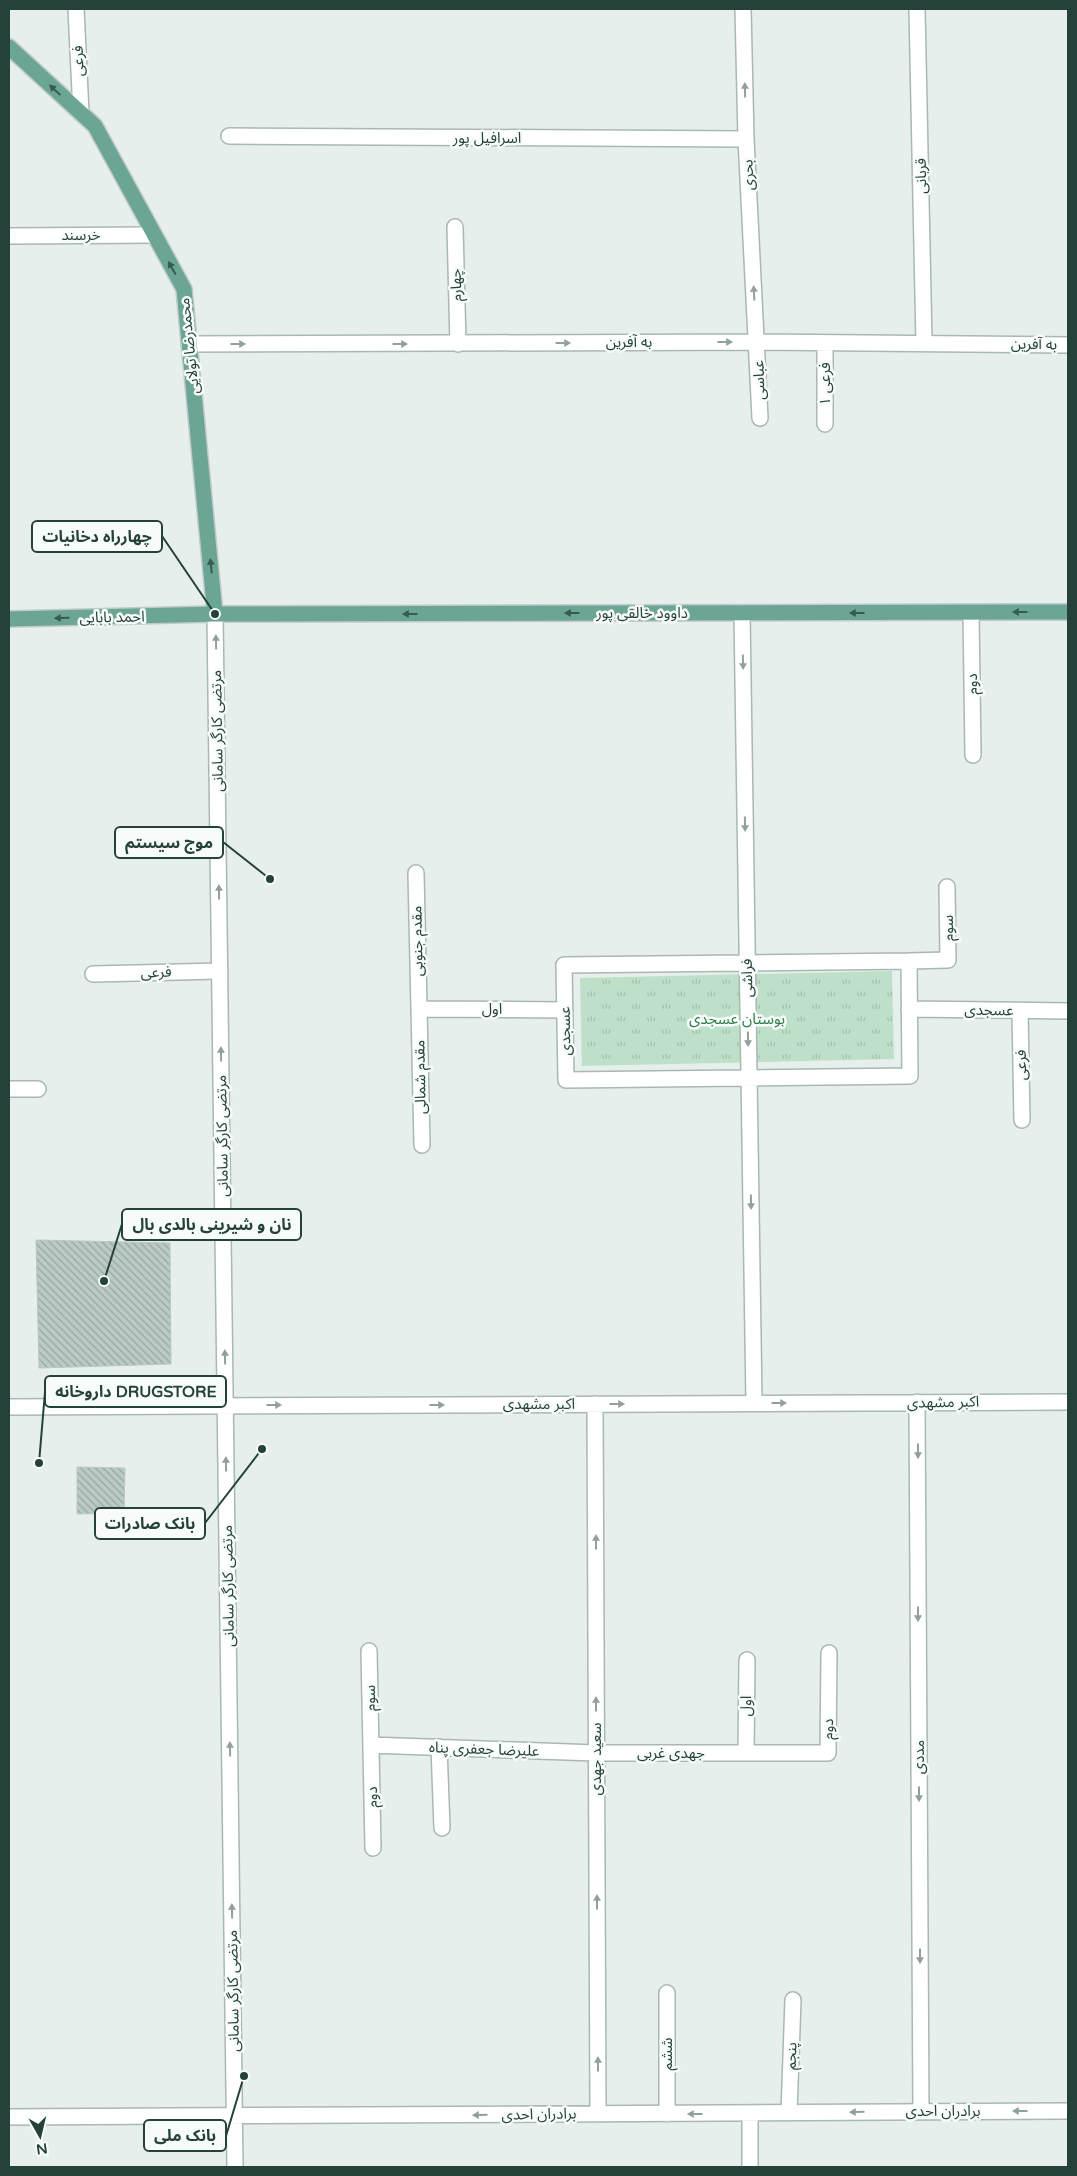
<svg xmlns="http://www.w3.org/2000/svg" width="1077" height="2176" viewBox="0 0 1077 2176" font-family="'Varela Round','Noto Sans Arabic',sans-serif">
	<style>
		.park { fill: url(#park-tufts) }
		.building { fill: url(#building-back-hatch); stroke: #b8c9c2 }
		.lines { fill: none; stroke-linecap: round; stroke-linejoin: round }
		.minor-casing { stroke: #a8b8b2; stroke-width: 18 }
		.major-casing { stroke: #c2cac8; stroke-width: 18 }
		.minor { stroke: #fff; stroke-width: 15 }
		.major { stroke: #6aa596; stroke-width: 15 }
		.oneway { fill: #365b51 }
		.oneway2 { fill: #92a09c }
		.labels { text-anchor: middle; stroke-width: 5; stroke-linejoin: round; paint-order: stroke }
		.street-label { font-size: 15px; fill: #24423a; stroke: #f7fbf9 }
		.park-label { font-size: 15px; fill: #2d7a4b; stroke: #f7fbf9 }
		.leader { fill: none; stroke: #24423a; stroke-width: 2 }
		.callout-dot { fill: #24423a; stroke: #f7fbf9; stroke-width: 2 }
		.callout { fill: #f7fbf9; stroke: #24423a; stroke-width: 2 }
		.callout-label { font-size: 16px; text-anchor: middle; font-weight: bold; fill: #24423a }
	</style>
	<defs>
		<pattern id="park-tufts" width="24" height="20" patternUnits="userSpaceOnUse" patternTransform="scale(1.25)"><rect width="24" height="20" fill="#bfe0c8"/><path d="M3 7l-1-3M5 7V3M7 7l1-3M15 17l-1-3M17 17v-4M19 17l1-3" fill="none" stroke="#a4c1ad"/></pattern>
		<pattern id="building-back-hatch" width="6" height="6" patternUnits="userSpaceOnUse" patternTransform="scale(1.25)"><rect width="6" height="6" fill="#bbcac4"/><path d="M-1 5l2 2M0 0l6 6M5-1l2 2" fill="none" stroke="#98a6a0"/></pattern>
	</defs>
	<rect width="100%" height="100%" fill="#e6efeb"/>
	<path class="park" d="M 892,971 L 894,1059 L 582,1066 L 580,978 Z"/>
	<path class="building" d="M 36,1240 L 170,1243 L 171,1364 L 39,1368 Z
		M 77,1467 L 125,1468 L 124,1513 L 77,1514 Z"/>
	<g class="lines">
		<defs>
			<path id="minor" d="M 76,9 L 81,113
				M 743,9 L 746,139 L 760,418
				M 917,9 L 924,343
				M 229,136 L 746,139
				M 455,227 L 458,344
				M 9,236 L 154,235
				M 825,343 L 825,424
				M 189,344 L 757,342 L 1068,345
				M 742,613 L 754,1403
				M 971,613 L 973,755
				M 215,614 L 235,2167
				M 416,873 L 422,1145
				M 909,961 L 910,1076 L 566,1080 L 564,965 Z
				M 909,961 L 948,960 L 947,887
				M 93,974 L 220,971
				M 419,1009 L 565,1010
				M 909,1009 L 1068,1011
				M 1020,1011 L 1022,1120
				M 9,1089 L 38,1089
				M 917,1402 L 921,2112
				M 595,1404 L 598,2113
				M 9,1407 L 1068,1402
				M 369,1651 L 373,1848
				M 371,1745 L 596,1753 L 828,1753 L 829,1653
				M 439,1747 L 442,1828
				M 746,1753 L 747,1660
				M 750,2113 L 750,2167
				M 789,2113 L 793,2000
				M 667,2114 L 667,1993
				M 9,2117 L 1068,2111"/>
			<path id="major" d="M 9,47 L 95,126 L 184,289 L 215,614
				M 9,619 L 215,614 L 1068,612"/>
		</defs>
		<use href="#minor" class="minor-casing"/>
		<use href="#major" class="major-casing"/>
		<use href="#minor" class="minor"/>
		<use href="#major" class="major"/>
	</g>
	<defs><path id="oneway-solid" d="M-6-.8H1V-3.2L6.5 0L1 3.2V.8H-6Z" transform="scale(1.25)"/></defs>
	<g class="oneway">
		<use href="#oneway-solid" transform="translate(55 90) rotate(-137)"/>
		<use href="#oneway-solid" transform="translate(172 268) rotate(-119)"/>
		<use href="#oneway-solid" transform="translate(211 566) rotate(-96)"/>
		<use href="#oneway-solid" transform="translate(1020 612) rotate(180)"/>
		<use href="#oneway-solid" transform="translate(572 613) rotate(180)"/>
		<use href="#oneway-solid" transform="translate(857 613) rotate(180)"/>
		<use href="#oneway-solid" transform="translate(410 614) rotate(180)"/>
		<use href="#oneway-solid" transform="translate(62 618) rotate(179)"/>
	</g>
	<g class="oneway2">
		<use href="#oneway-solid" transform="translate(745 90) rotate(-91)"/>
		<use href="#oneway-solid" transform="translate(754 293) rotate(-93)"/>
		<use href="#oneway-solid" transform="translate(725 342)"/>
		<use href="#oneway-solid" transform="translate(563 343)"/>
		<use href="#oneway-solid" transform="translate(238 344)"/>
		<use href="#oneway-solid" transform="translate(400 344)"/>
		<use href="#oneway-solid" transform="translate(216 642) rotate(-91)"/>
		<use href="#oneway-solid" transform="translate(743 662) rotate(89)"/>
		<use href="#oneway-solid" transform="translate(745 824) rotate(89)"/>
		<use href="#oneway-solid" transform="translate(219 892) rotate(-91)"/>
		<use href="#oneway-solid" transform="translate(748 1039) rotate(89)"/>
		<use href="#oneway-solid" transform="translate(221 1054) rotate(-91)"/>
		<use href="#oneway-solid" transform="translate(751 1202) rotate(89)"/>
		<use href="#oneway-solid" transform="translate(225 1357) rotate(-91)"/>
		<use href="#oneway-solid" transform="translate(779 1403)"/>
		<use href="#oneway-solid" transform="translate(617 1404)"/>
		<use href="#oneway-solid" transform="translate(274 1405)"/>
		<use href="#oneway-solid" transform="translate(437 1405)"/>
		<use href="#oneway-solid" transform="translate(918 1451) rotate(90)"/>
		<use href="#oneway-solid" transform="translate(226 1464) rotate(-91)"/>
		<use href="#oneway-solid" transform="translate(596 1542) rotate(-90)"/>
		<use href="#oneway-solid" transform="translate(918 1614) rotate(90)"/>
		<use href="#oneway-solid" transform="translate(596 1704) rotate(-90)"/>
		<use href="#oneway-solid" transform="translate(230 1749) rotate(-91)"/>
		<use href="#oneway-solid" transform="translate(919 1794) rotate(90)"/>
		<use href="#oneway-solid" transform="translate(597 1902) rotate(-90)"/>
		<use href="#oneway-solid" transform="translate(232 1911) rotate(-91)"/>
		<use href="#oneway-solid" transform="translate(920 1956) rotate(90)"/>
		<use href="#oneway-solid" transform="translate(598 2064) rotate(-90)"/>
		<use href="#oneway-solid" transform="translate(1020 2111) rotate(180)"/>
		<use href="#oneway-solid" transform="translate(857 2112) rotate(179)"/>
		<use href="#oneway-solid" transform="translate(695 2114) rotate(180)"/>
		<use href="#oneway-solid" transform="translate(480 2115) rotate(179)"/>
	</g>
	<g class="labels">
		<g class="street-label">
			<text transform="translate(78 61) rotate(-92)" y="5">فرعی</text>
			<text x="487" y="143">اسرافیل پور</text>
			<text transform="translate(748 175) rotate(-93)" y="5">بحری</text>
			<text transform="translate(921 176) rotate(-91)" y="5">قربانی</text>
			<text x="81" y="240">خرسند</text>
			<text transform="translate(456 285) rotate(-92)" y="5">چهارم</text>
			<text x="629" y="347">به آفرین</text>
			<text transform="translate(1034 344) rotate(1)" y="5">به آفرین</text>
			<text transform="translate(189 346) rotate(-96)" y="5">محمدرضا تولایی</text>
			<text transform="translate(759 380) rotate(-92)" y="5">عباسی</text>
			<text transform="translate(825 384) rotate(-90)" y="5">فرعی ۱</text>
			<text x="642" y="618">داوود خالقی پور</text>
			<text transform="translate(112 617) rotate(-1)" y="5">احمد بابایی</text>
			<text transform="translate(972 684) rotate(-91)" y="5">دوم</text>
			<text transform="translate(217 731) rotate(-91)" y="5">مرتضی کارگر سامانی</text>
			<text transform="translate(948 928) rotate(-91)" y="5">سوم</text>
			<text transform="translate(417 941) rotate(-91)" y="5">مقدم جنوبی</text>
			<text transform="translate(156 972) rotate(-2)" y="5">فرعی</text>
			<text transform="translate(747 978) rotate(-91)" y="5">فراشی</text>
			<text x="492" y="1014">اول</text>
			<text transform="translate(989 1010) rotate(1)" y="5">عسجدی</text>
			<text transform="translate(565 1031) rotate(-91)" y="5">عسجدی</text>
			<text transform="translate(1021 1065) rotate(-91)" y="5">فرعی</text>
			<text transform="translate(420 1077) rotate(-91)" y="5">مقدم شمالی</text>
			<text transform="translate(222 1136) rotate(-91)" y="5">مرتضی کارگر سامانی</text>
			<text transform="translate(943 1402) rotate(-1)" y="5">اکبر مشهدی</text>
			<text x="539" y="1409">اکبر مشهدی</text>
			<text transform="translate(228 1586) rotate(-91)" y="5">مرتضی کارگر سامانی</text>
			<text transform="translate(370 1698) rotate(-91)" y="5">سوم</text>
			<text transform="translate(746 1706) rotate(-89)" y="5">اول</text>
			<text transform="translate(828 1729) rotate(-89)" y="5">دوم</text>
			<text transform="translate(484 1749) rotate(2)" y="5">علیرضا جعفری پناه</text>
			<text x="671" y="1758">جهدی غربی</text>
			<text transform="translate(919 1757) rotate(-90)" y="5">مددی</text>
			<text transform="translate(596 1759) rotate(-90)" y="5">سعید جهدی</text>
			<text transform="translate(372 1797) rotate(-91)" y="5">دوم</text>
			<text transform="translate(233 1991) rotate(-91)" y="5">مرتضی کارگر سامانی</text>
			<text transform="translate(667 2054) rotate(-90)" y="5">ششم</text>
			<text transform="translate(791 2056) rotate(-88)" y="5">پنجم</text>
			<text x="943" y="2116">برادران احدی</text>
			<text transform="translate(539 2114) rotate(-1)" y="5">برادران احدی</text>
		</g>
		<g class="park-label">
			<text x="737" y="1024">بوستان عسجدی</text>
		</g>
	</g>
	<path class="leader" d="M215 614L162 536M270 879L223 842M104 1281L122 1224M39 1463L45 1392M262 1449L205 1523M244 2076L226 2136"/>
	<g class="callout-dot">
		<circle cx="215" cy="614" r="5"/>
		<circle cx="270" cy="879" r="5"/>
		<circle cx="104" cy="1281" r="5"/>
		<circle cx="39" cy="1463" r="5"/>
		<circle cx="262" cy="1449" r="5"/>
		<circle cx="244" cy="2076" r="5"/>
	</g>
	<g class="callout">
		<rect x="32" y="521" width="130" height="31" rx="5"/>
		<rect x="115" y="827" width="108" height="31" rx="5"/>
		<rect x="122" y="1209" width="179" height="31" rx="5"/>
		<rect x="45" y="1376" width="181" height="31" rx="5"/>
		<rect x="95" y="1508" width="110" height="31" rx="5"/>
		<rect x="144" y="2120" width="82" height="31" rx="5"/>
	</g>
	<g class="callout-label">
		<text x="97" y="542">چهارراه دخانیات</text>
		<text x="169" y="848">موج سیستم</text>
		<text x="212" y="1230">نان و شیرینی بالدی بال</text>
		<text x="136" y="1397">داروخانه DRUGSTORE</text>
		<text x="150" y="1529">بانک صادرات</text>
		<text x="185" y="2141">بانک ملی</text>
	</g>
	<rect width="1077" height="2176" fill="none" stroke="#24423a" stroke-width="20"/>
	<g transform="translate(40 2136) rotate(172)" stroke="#f7fbf9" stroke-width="4" paint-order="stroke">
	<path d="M0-4L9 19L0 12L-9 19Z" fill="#24423a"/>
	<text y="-8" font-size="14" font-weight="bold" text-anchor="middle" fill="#24423a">N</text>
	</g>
</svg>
